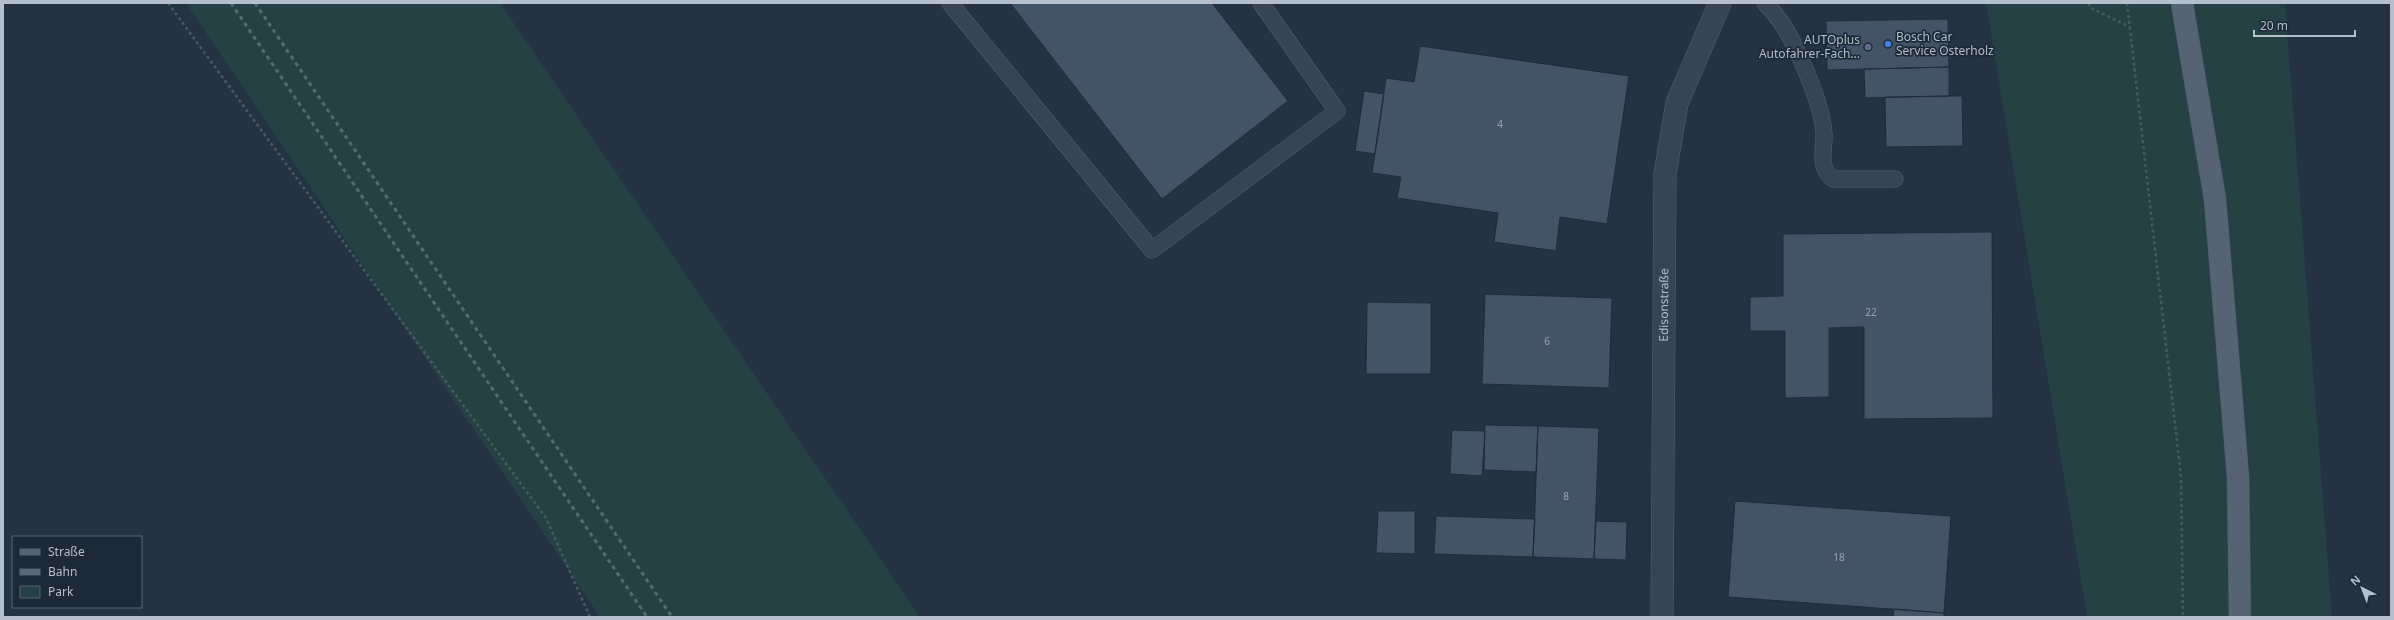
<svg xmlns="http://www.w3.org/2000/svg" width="2394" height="620" viewBox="0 0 2394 620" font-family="'Noto Sans',sans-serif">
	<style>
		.green { fill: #264143 }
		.building { fill: #445466; stroke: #1f2b39 }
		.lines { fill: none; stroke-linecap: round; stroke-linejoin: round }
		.service-casing { stroke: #56626f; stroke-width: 17 }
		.minor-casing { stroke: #56626f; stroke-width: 23 }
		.primary-casing { stroke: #424d5b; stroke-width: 23 }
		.path { stroke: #445e60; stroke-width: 2.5; stroke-dasharray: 3 3; stroke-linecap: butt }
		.service { stroke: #384452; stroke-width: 16 }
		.minor { stroke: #384452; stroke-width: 22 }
		.primary { stroke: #566372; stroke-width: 22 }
		.rail { stroke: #5a6879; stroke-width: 3; stroke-dasharray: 4 4; stroke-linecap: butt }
		.shop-dot { fill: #3f7fe0; stroke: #1d2937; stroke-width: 1.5 }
		.service-dot { fill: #5c6f8a; stroke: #1d2937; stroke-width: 1.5 }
		.labels { text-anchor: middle; stroke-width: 3.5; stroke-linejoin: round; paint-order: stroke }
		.number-label { font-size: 10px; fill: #99a4b2 }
		.poi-label { font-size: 12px; fill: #b5bfcc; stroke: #1d2937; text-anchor: start }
		.street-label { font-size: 12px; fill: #b5bfcc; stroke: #1d2937 }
	</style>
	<rect width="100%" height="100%" fill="#243242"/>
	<path class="green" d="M 186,3 L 500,3 L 920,617 L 600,617 Z
		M 1986,3 L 2285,3 L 2332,617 L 2087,617 Z"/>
	<path class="building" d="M 1010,3 L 1212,3 L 1288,101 L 1162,199 Z
		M 1948,19 L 1949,67 L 1827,70 L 1826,21 Z
		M 1420,46 L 1629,76 L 1607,224 L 1560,217 L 1556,251 L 1494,242 L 1498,213 L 1397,198 L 1401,177 L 1372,173 L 1386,78 L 1414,82 Z
		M 1949,67 L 1949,96 L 1865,98 L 1864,69 Z
		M 1364,91 L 1384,94 L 1375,154 L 1355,151 Z
		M 1949,96 L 1962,96 L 1963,146 L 1886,147 L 1885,97 Z
		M 1992,232 L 1993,418 L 1864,419 L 1864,327 L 1829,328 L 1829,397 L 1785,398 L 1785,331 L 1750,331 L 1750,297 L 1783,296 L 1783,234 Z
		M 1485,294 L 1612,298 L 1609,388 L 1482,384 Z
		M 1367,302 L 1431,303 L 1431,374 L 1366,374 Z
		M 1485,425 L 1538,426 L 1536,472 L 1484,470 Z
		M 1538,426 L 1599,428 L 1594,559 L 1533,557 Z
		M 1452,430 L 1485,431 L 1482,476 L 1450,474 Z
		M 1735,501 L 1951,516 L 1944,613 L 1728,597 Z
		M 1378,511 L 1415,511 L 1415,554 L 1376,553 Z
		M 1436,516 L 1535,519 L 1533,557 L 1434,554 Z
		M 1596,521 L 1627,522 L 1626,560 L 1594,559 Z
		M 1894,609 L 1944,613 L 1944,617 L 1893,617 Z"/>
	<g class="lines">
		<defs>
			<path id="service" d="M 950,3 L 1152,250 L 1337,111 L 1261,3
				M 1765,3 C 1787,24 1801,58 1812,86 C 1817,99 1823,119 1824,133 C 1825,151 1817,166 1833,179 L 1895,179"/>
			<g id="minor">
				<path id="s1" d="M 1662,617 L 1665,174 L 1677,103 L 1720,3"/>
			</g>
			<path id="primary" d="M 2182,3 L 2215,199 L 2238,477 L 2240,617"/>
		</defs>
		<use href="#service" class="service-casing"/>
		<use href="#minor" class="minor-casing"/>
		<use href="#primary" class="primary-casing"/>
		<path class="path" d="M 168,3 L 546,518 L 590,617
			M 2088,3 L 2091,8 L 2130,27
			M 2127,3 L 2181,477 L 2183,617"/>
		<use href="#service" class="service"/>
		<use href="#minor" class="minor"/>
		<use href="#primary" class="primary"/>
		<path class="rail" d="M 231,3 L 647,617
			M 255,3 L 672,617"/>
	</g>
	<circle class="shop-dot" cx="1888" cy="44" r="4"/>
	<circle class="service-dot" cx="1868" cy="47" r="4"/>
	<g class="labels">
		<g class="number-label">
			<text x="1500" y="128">4</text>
			<text x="1871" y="316">22</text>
			<text x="1547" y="345">6</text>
			<text x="1566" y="500">8</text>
			<text x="1839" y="561">18</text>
		</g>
		<g class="poi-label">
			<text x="1896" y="41">Bosch Car<tspan x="1896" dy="14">Service Osterholz</tspan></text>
			<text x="1860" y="44" text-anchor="end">AUTOplus<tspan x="1860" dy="14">Autofahrer-Fach...</tspan></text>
		</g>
		<g class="street-label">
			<text dy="4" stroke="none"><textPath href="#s1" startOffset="312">Edisonstraße</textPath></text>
		</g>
	</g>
	<rect width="2394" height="620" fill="none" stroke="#b5bfcc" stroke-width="8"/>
	<rect x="12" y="536" width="130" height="72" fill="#1d2937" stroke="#5a6573"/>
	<rect x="20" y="549" width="20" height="6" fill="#566372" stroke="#5a6573"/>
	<text x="48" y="556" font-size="12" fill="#b5bfcc">Straße</text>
	<rect x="20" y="569" width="20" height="6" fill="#5a6879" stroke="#5a6573"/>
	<text x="48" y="576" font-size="12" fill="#b5bfcc">Bahn</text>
	<rect x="20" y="586" width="20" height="12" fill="#264143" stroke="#5a6573"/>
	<text x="48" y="596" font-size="12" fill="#b5bfcc">Park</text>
	<g transform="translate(2362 588) rotate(318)" stroke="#1d2937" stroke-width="3" paint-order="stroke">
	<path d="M0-3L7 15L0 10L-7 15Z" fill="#b5bfcc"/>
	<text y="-6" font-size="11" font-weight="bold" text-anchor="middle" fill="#b5bfcc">N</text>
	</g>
	<path d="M2254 30v6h101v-6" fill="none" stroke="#b5bfcc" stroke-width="2"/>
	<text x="2260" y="30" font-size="12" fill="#b5bfcc" stroke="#1d2937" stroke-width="3" paint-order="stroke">20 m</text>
</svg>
